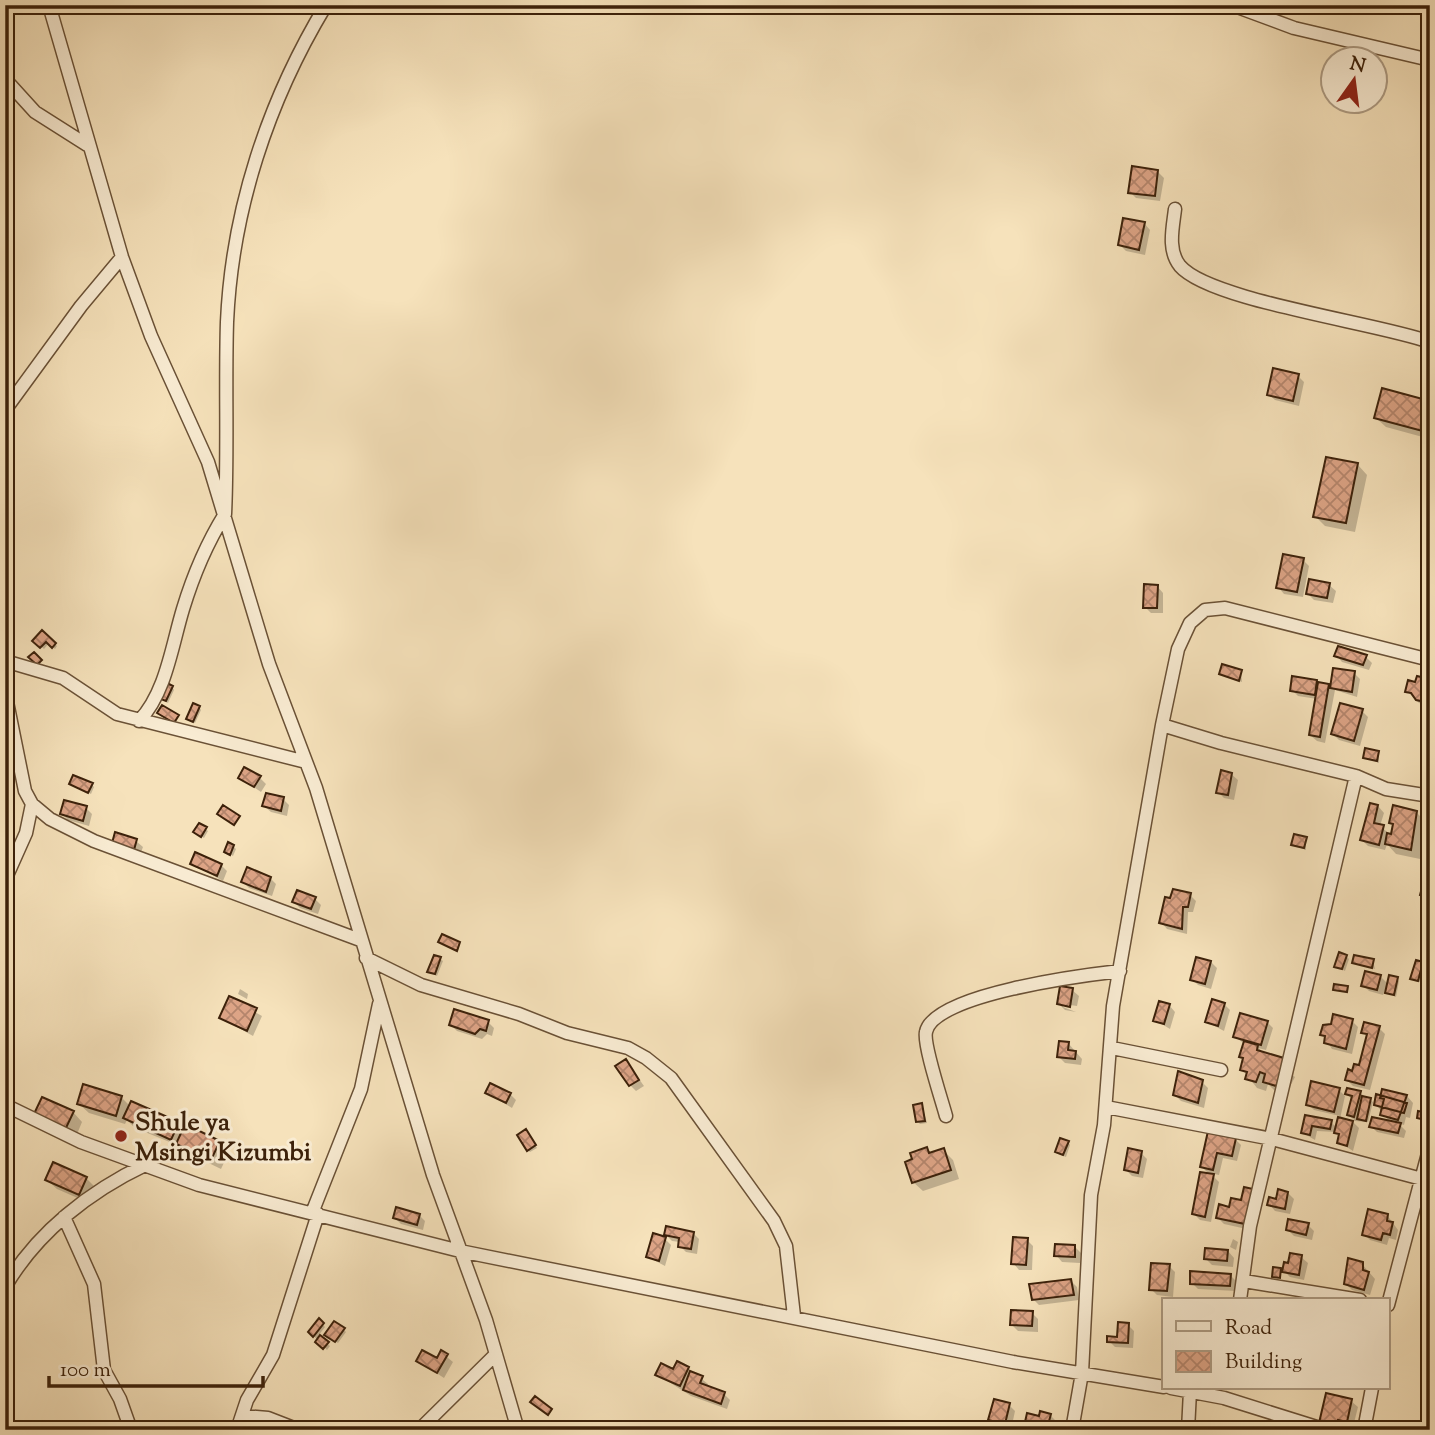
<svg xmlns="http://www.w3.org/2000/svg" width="1435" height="1435" viewBox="0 0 1435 1435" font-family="'Sorts Mill Goudy',serif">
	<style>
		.shadow { fill: #0003 }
		.building { fill: url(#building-cross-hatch); stroke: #3c210a; stroke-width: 2 }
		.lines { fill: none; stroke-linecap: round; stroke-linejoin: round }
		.street-casing { stroke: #6a5136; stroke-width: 15 }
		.street { stroke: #f9ecd3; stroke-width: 12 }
		.poi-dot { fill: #8f2418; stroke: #f9ecd3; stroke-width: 2.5 }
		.labels { text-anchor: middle; stroke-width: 6; stroke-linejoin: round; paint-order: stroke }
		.poi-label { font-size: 26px; font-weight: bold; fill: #3c210a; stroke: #f9ecd3; text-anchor: start }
	</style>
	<defs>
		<pattern id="building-cross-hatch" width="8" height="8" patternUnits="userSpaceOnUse" patternTransform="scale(1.75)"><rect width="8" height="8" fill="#dda486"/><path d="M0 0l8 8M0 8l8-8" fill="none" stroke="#b4856c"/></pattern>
	</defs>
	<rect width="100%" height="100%" fill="#f6e2bb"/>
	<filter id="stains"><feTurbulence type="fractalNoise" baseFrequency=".00286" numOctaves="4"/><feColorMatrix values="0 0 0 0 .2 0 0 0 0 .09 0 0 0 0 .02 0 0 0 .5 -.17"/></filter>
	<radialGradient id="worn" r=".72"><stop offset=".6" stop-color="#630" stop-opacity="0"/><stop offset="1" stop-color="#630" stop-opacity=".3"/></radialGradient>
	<path class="shadow" d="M 1158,172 L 1164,178 L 1160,201 L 1136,198 L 1130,192 Z
		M 1144,223 L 1150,230 L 1145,255 L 1126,251 L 1120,245 Z
		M 1298,376 L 1304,382 L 1299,406 L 1275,400 L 1268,394 Z
		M 1430,403 L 1430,439 L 1386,427 L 1376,418 Z
		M 1327,459 L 1358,465 L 1367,475 L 1355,532 L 1325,526 L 1315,516 Z
		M 1303,560 L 1309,566 L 1303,597 L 1284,594 L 1278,587 Z
		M 1329,585 L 1336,591 L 1333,603 L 1314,600 L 1308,594 Z
		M 1157,586 L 1163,593 L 1163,613 L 1151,613 L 1145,607 Z
		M 42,633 L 57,646 L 55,649 L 49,643 L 44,649 L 35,641 Z
		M 1336,655 L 1366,657 L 1372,663 L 1369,670 L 1342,662 Z
		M 1334,670 L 1354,673 L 1360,679 L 1357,697 L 1335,690 L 1325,743 L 1317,741 L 1310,735 L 1317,699 L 1298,696 L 1292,690 L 1293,678 L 1332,689 Z
		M 1241,672 L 1242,682 L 1221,674 Z
		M 1429,680 L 1430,707 L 1419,703 L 1407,691 L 1417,684 Z
		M 172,687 L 174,690 L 168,703 L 160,698 Z
		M 199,707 L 201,710 L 195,723 L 188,719 Z
		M 1362,711 L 1368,717 L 1360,746 L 1339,740 L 1333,734 Z
		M 1379,753 L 1379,763 L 1365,757 Z
		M 1231,774 L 1238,780 L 1234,800 L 1224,798 L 1218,792 Z
		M 240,778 L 260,778 L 266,784 L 261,792 Z
		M 71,784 L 92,785 L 94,787 L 91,794 Z
		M 283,799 L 289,805 L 287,816 L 271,812 L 264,806 Z
		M 1378,806 L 1384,813 L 1380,826 L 1392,836 L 1394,826 L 1391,822 L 1416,812 L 1426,822 L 1420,859 L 1396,854 L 1387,844 L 1385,850 L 1368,846 L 1362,840 Z
		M 86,808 L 92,814 L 89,826 L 68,820 L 62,814 Z
		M 200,825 L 208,831 L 204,838 L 198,834 Z
		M 1306,838 L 1306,850 L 1293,845 Z
		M 136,841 L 143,847 L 140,855 L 120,849 Z
		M 233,846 L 236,849 L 233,856 L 226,852 Z
		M 192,864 L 221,865 L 227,871 L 223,881 Z
		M 270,878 L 276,884 L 272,896 L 249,888 L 243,882 Z
		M 1190,895 L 1196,901 L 1193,912 L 1188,912 L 1187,934 L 1167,929 L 1161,922 Z
		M 315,899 L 321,905 L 318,914 L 300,908 L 294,902 Z
		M 1346,956 L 1349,959 L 1345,971 L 1336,966 Z
		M 440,959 L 443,961 L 437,976 L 429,971 Z
		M 1373,961 L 1375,969 L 1354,963 Z
		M 1211,962 L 1217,968 L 1211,989 L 1198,985 L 1192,979 Z
		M 1422,964 L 1425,966 L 1420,982 L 1415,981 L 1412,978 Z
		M 1380,976 L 1389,985 L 1397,979 L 1399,981 L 1396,997 L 1385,990 L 1383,995 L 1369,991 L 1363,985 Z
		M 240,989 L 248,994 L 247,999 L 238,994 Z
		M 1072,990 L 1079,996 L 1077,1006 L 1063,1004 L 1063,1007 L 1076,1012 L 1065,1010 L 1059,1004 Z
		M 230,998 L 262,1016 L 253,1036 L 221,1018 Z
		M 1224,1004 L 1230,1010 L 1224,1031 L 1207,1022 Z
		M 1169,1005 L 1175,1012 L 1170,1029 L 1155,1020 Z
		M 1352,1021 L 1358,1027 L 1352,1054 L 1332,1049 L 1322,1034 Z
		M 488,1022 L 494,1028 L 492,1036 L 487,1034 L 482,1039 L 457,1031 L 451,1025 Z
		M 1267,1022 L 1273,1028 L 1266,1050 L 1258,1048 L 1295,1077 L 1286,1094 L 1275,1091 L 1268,1084 L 1266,1091 L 1257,1088 L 1242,1069 L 1245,1044 L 1235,1037 Z
		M 1379,1028 L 1385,1034 L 1370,1090 L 1353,1086 L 1347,1080 L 1360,1067 L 1368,1037 L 1363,1032 Z
		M 1068,1043 L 1082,1059 L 1081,1065 L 1065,1063 L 1059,1057 Z
		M 631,1068 L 644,1086 L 636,1091 L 630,1085 Z
		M 1202,1082 L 1208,1088 L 1204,1108 L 1181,1101 L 1175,1095 Z
		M 1339,1090 L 1345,1096 L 1340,1119 L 1353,1122 L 1359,1128 L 1353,1151 L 1339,1142 L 1340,1136 L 1336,1132 L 1317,1131 L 1315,1140 L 1303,1133 L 1306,1117 L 1331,1122 L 1337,1128 L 1340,1116 L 1314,1110 L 1308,1104 Z
		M 1383,1091 L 1407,1096 L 1413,1103 L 1410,1118 L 1406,1117 L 1404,1125 L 1398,1123 L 1406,1131 L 1404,1138 L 1377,1132 L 1371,1126 L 1390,1123 L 1376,1104 Z
		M 487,1093 L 510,1094 L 516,1100 L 512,1108 Z
		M 1360,1093 L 1373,1102 L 1368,1122 L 1355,1121 L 1349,1115 L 1353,1100 L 1347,1094 Z
		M 121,1097 L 130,1106 L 219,1142 L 229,1152 L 221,1169 L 188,1153 L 182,1147 L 135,1128 L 127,1120 L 125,1124 L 89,1113 L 79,1104 Z
		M 922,1105 L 927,1123 L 920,1124 L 917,1121 Z
		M 73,1112 L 82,1122 L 75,1139 L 35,1116 Z
		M 1209,1133 L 1235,1139 L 1241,1145 L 1237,1161 L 1223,1158 L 1219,1175 L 1210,1173 L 1219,1182 L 1211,1222 L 1200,1220 L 1194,1214 L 1211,1176 L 1201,1166 Z
		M 528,1134 L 537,1148 L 530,1152 L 528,1150 Z
		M 1068,1142 L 1070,1145 L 1066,1157 L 1059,1154 L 1057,1152 Z
		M 927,1149 L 932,1154 L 943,1150 L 953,1160 L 959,1179 L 923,1191 L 913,1182 L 915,1160 Z
		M 1141,1153 L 1147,1159 L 1143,1178 L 1132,1176 L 1126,1170 Z
		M 86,1178 L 96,1188 L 89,1203 L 57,1189 L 47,1180 Z
		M 1288,1193 L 1294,1199 L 1290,1214 L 1275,1211 L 1269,1204 Z
		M 1231,1209 L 1251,1230 L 1224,1224 L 1218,1218 Z
		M 419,1215 L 425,1221 L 423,1230 L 401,1224 L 395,1218 Z
		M 1387,1215 L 1398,1230 L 1396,1240 L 1389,1238 L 1387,1245 L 1370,1240 L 1364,1234 Z
		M 1308,1225 L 1314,1231 L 1312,1240 L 1294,1236 L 1288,1230 Z
		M 693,1233 L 699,1239 L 697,1254 L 686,1252 L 680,1246 L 680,1242 L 672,1241 L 666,1235 Z
		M 665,1239 L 671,1245 L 665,1266 L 648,1257 Z
		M 1233,1239 L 1238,1242 L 1236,1250 L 1230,1247 Z
		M 1027,1240 L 1033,1246 L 1032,1270 L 1019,1270 L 1013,1263 Z
		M 1074,1246 L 1081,1253 L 1080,1263 L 1062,1262 L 1056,1255 Z
		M 1228,1251 L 1234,1258 L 1233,1267 L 1212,1265 L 1206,1259 Z
		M 1301,1257 L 1308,1263 L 1304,1280 L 1290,1277 L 1284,1271 Z
		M 1362,1264 L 1375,1279 L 1370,1295 L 1352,1290 L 1346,1284 Z
		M 1169,1266 L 1175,1272 L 1173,1297 L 1157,1295 L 1151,1289 Z
		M 1230,1275 L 1236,1281 L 1236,1291 L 1198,1289 L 1192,1283 Z
		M 1071,1281 L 1077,1287 L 1079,1300 L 1039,1305 L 1033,1299 Z
		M 1032,1313 L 1038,1319 L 1038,1332 L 1018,1331 L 1012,1325 Z
		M 319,1321 L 325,1327 L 318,1336 L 330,1346 L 327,1350 L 310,1332 Z
		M 1128,1325 L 1134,1331 L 1133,1348 L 1115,1347 L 1109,1341 L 1119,1339 Z
		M 343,1329 L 346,1332 L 338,1343 L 329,1338 Z
		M 442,1353 L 453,1362 L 444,1378 L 418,1361 L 437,1361 Z
		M 688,1368 L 708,1384 L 707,1387 L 724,1394 L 730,1400 L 727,1409 L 691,1396 L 658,1375 Z
		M 1351,1401 L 1358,1407 L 1353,1427 L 1344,1425 L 1343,1430 L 1327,1429 Z
		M 1009,1405 L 1015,1411 L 1011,1430 L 996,1426 L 990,1420 Z
		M 1050,1415 L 1056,1421 L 1054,1430 L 1030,1430 L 1027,1422 Z"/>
	<path class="building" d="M 1132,166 L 1158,170 L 1155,196 L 1128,193 Z
		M 1123,218 L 1145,222 L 1139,250 L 1118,245 Z
		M 1273,368 L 1299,374 L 1293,401 L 1267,395 Z
		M 1382,388 L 1430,401 L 1430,433 L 1374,418 Z
		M 1326,457 L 1358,463 L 1346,523 L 1313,517 Z
		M 1430,521 L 1430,557 L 1422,555 Z
		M 1283,554 L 1304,558 L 1297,592 L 1276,588 Z
		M 1309,579 L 1330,583 L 1327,598 L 1306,594 Z
		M 1144,584 L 1158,585 L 1157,608 L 1143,608 Z
		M 42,630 L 56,643 L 52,648 L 46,642 L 40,648 L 32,641 Z
		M 1338,646 L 1367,655 L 1363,665 L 1334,656 Z
		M 34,652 L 42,660 L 37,665 L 28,657 Z
		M 1222,664 L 1242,670 L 1239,681 L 1219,674 Z
		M 1333,668 L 1355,671 L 1352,692 L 1330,688 Z
		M 1292,676 L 1317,680 L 1315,695 L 1290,691 Z
		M 1417,676 L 1430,679 L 1426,702 L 1416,700 L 1411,693 L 1405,692 L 1408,680 L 1415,682 Z
		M 165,682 L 173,686 L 166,701 L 158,698 Z
		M 1318,682 L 1329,684 L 1320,737 L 1309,735 Z
		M 193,703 L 200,706 L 193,722 L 186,719 Z
		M 1340,703 L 1363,709 L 1354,741 L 1331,734 Z
		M 162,705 L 179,715 L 174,723 L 157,713 Z
		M 1365,748 L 1379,751 L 1377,761 L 1363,758 Z
		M 244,767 L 261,776 L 254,787 L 238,778 Z
		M 1221,770 L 1232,773 L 1228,795 L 1216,793 Z
		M 73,775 L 93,783 L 88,793 L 69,784 Z
		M 266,793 L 284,797 L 281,811 L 262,806 Z
		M 64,800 L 87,806 L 83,821 L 60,814 Z
		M 1370,803 L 1378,805 L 1374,823 L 1384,825 L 1379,845 L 1360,840 Z
		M 223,805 L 240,816 L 234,825 L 217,814 Z
		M 1393,805 L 1417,811 L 1411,850 L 1385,844 L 1387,833 L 1391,834 L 1393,824 L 1389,823 Z
		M 199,823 L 207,827 L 201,837 L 193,832 Z
		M 115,832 L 137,839 L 134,850 L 112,843 Z
		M 1294,834 L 1307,837 L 1304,848 L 1291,845 Z
		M 228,842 L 234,845 L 230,855 L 224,852 Z
		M 195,852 L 222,864 L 217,876 L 190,864 Z
		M 247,867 L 271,877 L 266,892 L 241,882 Z
		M 1427,868 L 1430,868 L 1430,898 L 1420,895 Z
		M 1173,889 L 1191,893 L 1188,907 L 1183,907 L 1182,929 L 1159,923 L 1165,897 L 1170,898 Z
		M 297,890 L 316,897 L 311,909 L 292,902 Z
		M 442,934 L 460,942 L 457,951 L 438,942 Z
		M 1339,952 L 1347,955 L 1342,969 L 1334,967 Z
		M 434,955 L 441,957 L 435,974 L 427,972 Z
		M 1354,955 L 1374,959 L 1372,968 L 1352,963 Z
		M 1196,957 L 1211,961 L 1205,984 L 1190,980 Z
		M 1416,960 L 1423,962 L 1418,981 L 1410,979 Z
		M 1365,971 L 1381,975 L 1377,990 L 1361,986 Z
		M 1389,975 L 1398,977 L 1394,995 L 1385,993 Z
		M 1334,984 L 1348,986 L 1347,992 L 1333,990 Z
		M 1060,986 L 1073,988 L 1070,1007 L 1057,1004 Z
		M 229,996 L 257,1008 L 247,1031 L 219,1018 Z
		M 1212,999 L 1225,1003 L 1218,1026 L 1205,1022 Z
		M 1159,1001 L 1170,1004 L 1164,1024 L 1153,1021 Z
		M 454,1009 L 489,1020 L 486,1031 L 480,1029 L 475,1034 L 449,1025 Z
		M 1240,1013 L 1268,1021 L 1261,1045 L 1233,1037 Z
		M 1333,1014 L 1353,1019 L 1346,1049 L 1324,1043 L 1325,1036 L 1320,1035 L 1323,1025 L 1331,1024 Z
		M 1364,1022 L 1380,1026 L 1364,1085 L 1345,1080 L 1348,1069 L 1352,1071 L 1354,1064 L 1359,1065 L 1367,1034 L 1361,1033 Z
		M 1059,1041 L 1069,1042 L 1068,1050 L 1076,1051 L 1075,1059 L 1057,1057 Z
		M 1244,1041 L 1258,1045 L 1257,1050 L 1284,1058 L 1282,1065 L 1286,1066 L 1276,1086 L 1263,1082 L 1265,1074 L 1260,1072 L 1256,1082 L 1245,1079 L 1247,1072 L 1240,1070 L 1243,1058 L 1239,1057 Z
		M 626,1059 L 639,1080 L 629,1086 L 615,1066 Z
		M 1178,1071 L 1203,1080 L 1198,1103 L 1173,1095 Z
		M 1311,1081 L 1340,1088 L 1334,1112 L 1306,1105 Z
		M 490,1083 L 511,1093 L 506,1103 L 485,1093 Z
		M 83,1084 L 122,1096 L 116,1116 L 77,1104 Z
		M 1347,1088 L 1361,1091 L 1354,1117 L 1347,1115 L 1352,1096 L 1345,1094 Z
		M 1382,1089 L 1407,1095 L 1398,1120 L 1380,1115 L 1384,1099 L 1380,1098 Z
		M 1376,1094 L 1407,1103 L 1404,1113 L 1374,1105 Z
		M 1362,1096 L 1371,1098 L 1366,1121 L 1357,1119 Z
		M 42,1097 L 74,1111 L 65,1130 L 33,1116 Z
		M 131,1101 L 179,1122 L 171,1140 L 123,1118 Z
		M 922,1103 L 925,1121 L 916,1122 L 913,1105 Z
		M 1418,1111 L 1430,1113 L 1429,1121 L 1417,1118 Z
		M 1305,1115 L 1332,1120 L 1330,1129 L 1312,1126 L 1310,1135 L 1301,1133 Z
		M 1338,1117 L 1353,1121 L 1347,1146 L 1337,1143 L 1339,1134 L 1334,1133 Z
		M 1372,1117 L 1401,1123 L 1398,1133 L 1369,1127 Z
		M 185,1124 L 220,1141 L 211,1160 L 176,1144 Z
		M 526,1129 L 536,1145 L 527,1151 L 517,1135 Z
		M 1208,1131 L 1236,1138 L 1232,1156 L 1217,1153 L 1213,1170 L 1200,1167 Z
		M 1060,1138 L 1069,1141 L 1063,1155 L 1055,1152 Z
		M 927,1147 L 929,1153 L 944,1148 L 951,1170 L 912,1183 L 905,1162 L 912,1159 L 910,1153 Z
		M 1128,1148 L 1142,1151 L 1138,1173 L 1124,1170 Z
		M 53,1162 L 87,1177 L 79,1195 L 45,1180 Z
		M 1200,1172 L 1214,1174 L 1205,1217 L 1192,1214 Z
		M 1244,1187 L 1253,1189 L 1245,1224 L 1216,1218 L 1219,1204 L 1229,1207 L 1231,1198 L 1241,1200 Z
		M 1278,1189 L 1288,1192 L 1285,1209 L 1267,1205 L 1269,1197 L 1276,1199 Z
		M 396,1207 L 420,1214 L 417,1225 L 393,1218 Z
		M 1368,1209 L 1388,1214 L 1387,1221 L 1393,1222 L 1390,1235 L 1383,1233 L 1381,1240 L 1362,1235 Z
		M 1288,1219 L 1309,1223 L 1306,1235 L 1286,1230 Z
		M 666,1226 L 694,1232 L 691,1249 L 678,1247 L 679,1238 L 664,1235 Z
		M 653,1233 L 666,1237 L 659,1261 L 646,1257 Z
		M 1013,1237 L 1028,1238 L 1026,1265 L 1011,1264 Z
		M 1055,1244 L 1075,1245 L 1075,1257 L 1054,1256 Z
		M 1205,1248 L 1228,1250 L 1227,1261 L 1204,1259 Z
		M 1290,1253 L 1302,1255 L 1299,1275 L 1282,1272 L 1284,1262 L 1288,1263 Z
		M 1348,1258 L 1363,1262 L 1363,1270 L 1369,1272 L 1364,1290 L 1344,1284 Z
		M 1151,1263 L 1170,1264 L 1167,1291 L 1149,1290 Z
		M 1273,1267 L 1281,1268 L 1280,1278 L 1272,1277 Z
		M 1190,1271 L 1231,1274 L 1230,1286 L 1190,1284 Z
		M 1071,1279 L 1074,1295 L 1032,1300 L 1029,1284 Z
		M 1011,1310 L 1033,1311 L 1032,1326 L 1010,1325 Z
		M 319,1318 L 324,1323 L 313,1337 L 308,1332 Z
		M 334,1321 L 345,1328 L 335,1342 L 324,1335 Z
		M 1118,1322 L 1129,1323 L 1128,1343 L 1107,1342 L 1107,1336 L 1117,1337 Z
		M 320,1335 L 329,1342 L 323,1349 L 315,1342 Z
		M 422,1350 L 437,1358 L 441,1350 L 448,1354 L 437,1373 L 416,1361 Z
		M 677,1361 L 689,1367 L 680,1386 L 655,1375 L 661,1363 L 673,1369 Z
		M 690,1371 L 703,1376 L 700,1383 L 725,1392 L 721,1404 L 683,1390 Z
		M 1326,1393 L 1352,1399 L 1347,1422 L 1338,1420 L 1336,1428 L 1319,1423 Z
		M 535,1396 L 552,1409 L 548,1415 L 530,1402 Z
		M 994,1399 L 1010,1403 L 1005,1424 L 988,1420 Z
		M 1040,1411 L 1051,1414 L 1048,1425 L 1045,1424 L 1043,1430 L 1028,1430 L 1029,1423 L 1025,1422 L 1027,1413 L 1039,1416 Z"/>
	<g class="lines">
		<defs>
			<path id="street" d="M 49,5 L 122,257 L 151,336 L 208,462 L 269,664 L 316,788 L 433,1175 L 486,1320 L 518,1430
				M 1232,5 L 1294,28 L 1430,60
				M 5,79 L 35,112 L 87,145
				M 1175,209 C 1173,227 1167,250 1180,266 C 1210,301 1378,323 1430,342
				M 5,410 L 81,306 L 122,257
				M 5,661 L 63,678 L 117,714 L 306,762
				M 5,692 L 25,791 L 32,804 L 50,819 L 94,841 L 360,940
				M 139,721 C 166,693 172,645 183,609 C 193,576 207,543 225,514 C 228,450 225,386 227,322 C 232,210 268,101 326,5
				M 1162,725 L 1221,743 L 1356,776 L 1386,789 L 1430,796
				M 5,880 L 26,833 L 32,804
				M 366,958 L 421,985 L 519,1014 L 567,1033 L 628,1048 L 646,1058 L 671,1078 L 774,1221 L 786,1246 L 794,1316
				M 1112,1048 L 1221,1070
				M 5,1105 L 81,1142 L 199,1185 L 460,1251 L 1013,1362 L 1164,1387
				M 1106,1107 L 1272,1139 L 1422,1179
				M 946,1116 C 942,1101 923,1044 926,1032 C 933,994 1085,975 1120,971
				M 312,1213 L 361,1089 L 379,1004
				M 64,1217 L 94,1284 L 104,1370 L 120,1399 L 131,1430
				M 1244,1281 L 1360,1300
				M 5,1287 C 37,1232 90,1191 147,1164
				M 1240,1300 L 1250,1226 L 1356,776
				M 1388,1305 L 1430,1146
				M 1171,1388 L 1224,1398 L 1326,1430
				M 243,1416 L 268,1418 L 299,1430
				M 237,1430 L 247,1400 L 273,1355 L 318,1214
				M 419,1430 L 496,1354
				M 1072,1430 L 1082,1373 L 1091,1195 L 1104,1125 L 1113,1006 L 1162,725 L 1178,649 L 1190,623 L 1205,610 L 1225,608 L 1430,660
				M 1188,1430 L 1190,1391
				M 1364,1430 L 1372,1388"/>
		</defs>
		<use href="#street" class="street-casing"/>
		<use href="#street" class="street"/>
	</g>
	<circle class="poi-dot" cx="121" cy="1136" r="7"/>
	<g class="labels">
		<g class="poi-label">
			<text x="135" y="1130">Shule ya<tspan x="135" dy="30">Msingi Kizumbi</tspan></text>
		</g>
	</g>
	<rect width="1435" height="1435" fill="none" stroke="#f6e2bb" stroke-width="28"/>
	<rect x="7" y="7" width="1421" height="1421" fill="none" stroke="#3c210a" stroke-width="3.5"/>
	<rect x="14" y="14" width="1407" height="1407" fill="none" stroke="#3c210a" stroke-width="2"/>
	<rect x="1162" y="1298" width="228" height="91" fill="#f9ecd3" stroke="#ad9b83" stroke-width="2"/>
	<rect x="1176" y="1321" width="35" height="10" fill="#f9ecd3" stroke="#ad9b83" stroke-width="2"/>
	<text x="1225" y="1334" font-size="21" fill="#3c210a">Road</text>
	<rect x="1176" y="1351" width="35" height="21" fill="url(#building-cross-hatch)" stroke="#ad9b83" stroke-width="2"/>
	<text x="1225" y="1368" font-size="21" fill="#3c210a">Building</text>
	<g transform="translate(1354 80) rotate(14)"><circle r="33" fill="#f9ecd3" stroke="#ad9b83" stroke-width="2"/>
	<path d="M0-5L12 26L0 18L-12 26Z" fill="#8f2418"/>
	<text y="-10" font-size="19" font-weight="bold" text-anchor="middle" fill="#3c210a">N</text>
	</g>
	<path d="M49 1376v10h214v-10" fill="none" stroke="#3c210a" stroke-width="3.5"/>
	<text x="60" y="1376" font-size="21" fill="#3c210a" stroke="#f9ecd3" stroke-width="5" paint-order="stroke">100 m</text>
	<rect width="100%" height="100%" filter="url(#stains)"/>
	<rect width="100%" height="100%" fill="url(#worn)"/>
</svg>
